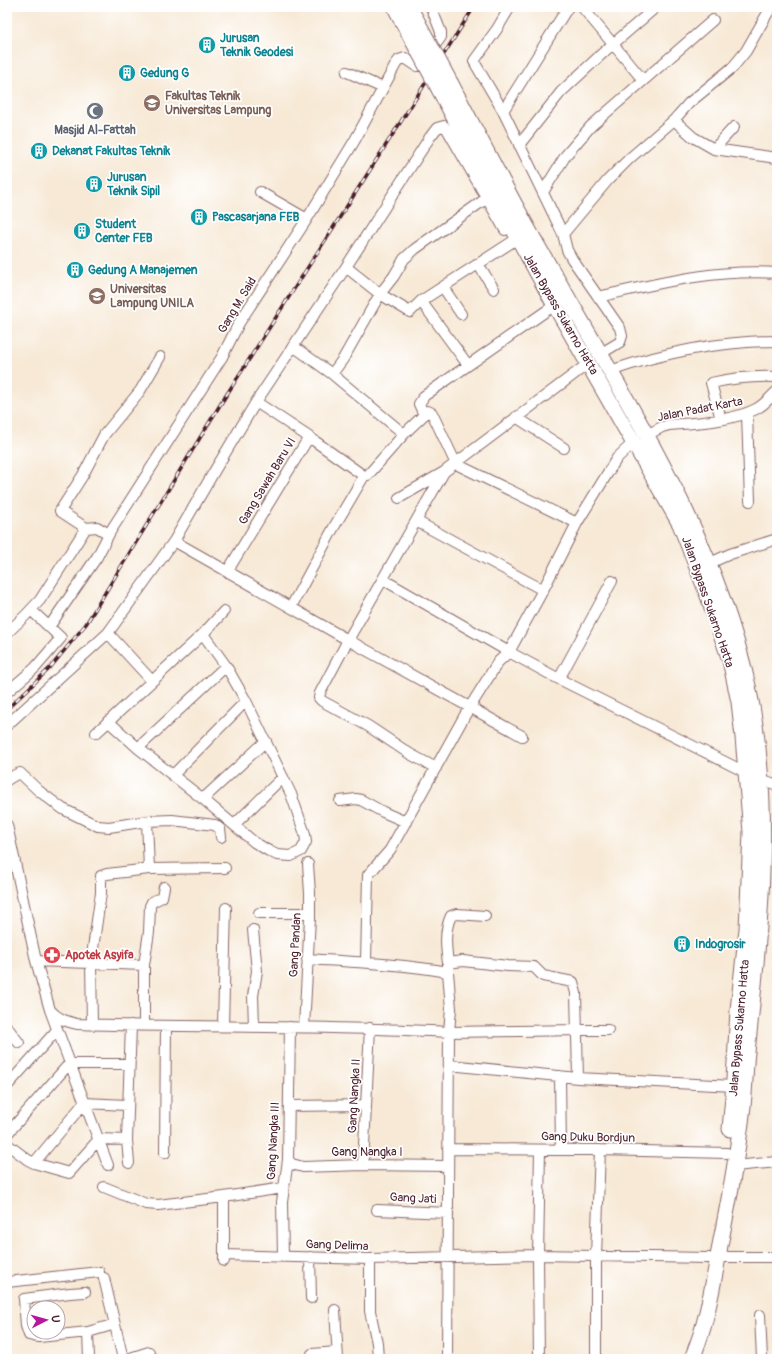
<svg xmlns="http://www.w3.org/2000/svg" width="784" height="1366" viewBox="0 0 784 1366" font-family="Pangolin,sans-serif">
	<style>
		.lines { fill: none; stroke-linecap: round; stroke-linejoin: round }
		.minor-casing { stroke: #876667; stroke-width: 12 }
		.highway-casing { stroke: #876667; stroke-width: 17 }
		.minor { stroke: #fff; stroke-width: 10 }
		.highway { stroke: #fff; stroke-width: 15 }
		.rail-casing { stroke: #4a1f2b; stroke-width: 3.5 }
		.rail { stroke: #fff; stroke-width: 2; stroke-dasharray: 6; stroke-linecap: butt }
		.highway-bridge-casing { stroke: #876667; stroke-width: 17; stroke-linecap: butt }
		.highway-bridge { stroke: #fff; stroke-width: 15 }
		.labels { text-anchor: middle; stroke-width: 3.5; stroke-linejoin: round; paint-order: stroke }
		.culture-label { font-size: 12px; font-weight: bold; fill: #0d838f; stroke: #fff; text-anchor: start }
		.education-label { font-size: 12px; font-weight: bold; fill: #785e54; stroke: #fff; text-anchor: start }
		.worship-label { font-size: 12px; font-weight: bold; fill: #5b616d; stroke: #fff }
		.street-label { font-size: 12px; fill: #4a1f2b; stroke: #fff }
		.health-label { font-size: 12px; font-weight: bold; fill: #be3a42; stroke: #fff; text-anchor: start }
	</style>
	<rect width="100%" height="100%" fill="#fff"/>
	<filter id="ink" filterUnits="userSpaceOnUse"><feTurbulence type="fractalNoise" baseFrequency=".025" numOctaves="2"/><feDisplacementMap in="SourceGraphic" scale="8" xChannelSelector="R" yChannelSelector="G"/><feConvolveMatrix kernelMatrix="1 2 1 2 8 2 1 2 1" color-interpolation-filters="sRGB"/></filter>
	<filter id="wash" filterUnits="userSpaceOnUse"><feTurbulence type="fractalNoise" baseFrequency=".012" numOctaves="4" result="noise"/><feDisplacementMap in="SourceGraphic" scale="16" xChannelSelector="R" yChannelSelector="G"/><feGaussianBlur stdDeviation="0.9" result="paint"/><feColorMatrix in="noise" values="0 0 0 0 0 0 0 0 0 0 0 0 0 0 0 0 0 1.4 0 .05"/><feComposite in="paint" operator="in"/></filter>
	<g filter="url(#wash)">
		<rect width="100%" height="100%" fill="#f7e9d6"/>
	</g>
	<g filter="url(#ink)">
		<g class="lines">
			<defs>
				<path id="minor" d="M 510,7 L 497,29 L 474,61 L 476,65 L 503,111 L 563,234 L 567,250 L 572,259 L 620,328 L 622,336 L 620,342 L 600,354
					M 582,7 L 643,80
					M 347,72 L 383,88
					M 503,111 L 568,7
					M 674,120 L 693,137 L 714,149 L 777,158
					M 519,145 L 561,92 L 605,51 L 656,7
					M 714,149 L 734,127
					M 260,192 L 307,219
					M 543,192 L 566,155 L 591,126 L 713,20
					M 563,234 L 608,180 L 630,158 L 674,120 L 689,103 L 733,67 L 746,51 L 770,9
					M 478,264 L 494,289
					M 346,267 L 380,294 L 410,312 L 421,301 L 512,242
					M 443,287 L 461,314
					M 598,297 C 659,283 714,269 777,273
					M 421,301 L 468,365
					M 293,346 L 332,374 L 404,434 L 428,411 L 432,413 L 456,464 L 577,523
					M 160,357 L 140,391 L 104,435 L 83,475 L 60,511 L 86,528 L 97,527 L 107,533 L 110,532 L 222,357 L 239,323 L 307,219 L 355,140 L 396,64 L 399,60 L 405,58 L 417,66 L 420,66 L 441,37 L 441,32 L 431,7
					M 610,371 C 663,353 720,341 777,341
					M 332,374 L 343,359 L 380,294 L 394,276 L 404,259 L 415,249 L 487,198
					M 747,414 L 750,501
					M 424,415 L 419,404 L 424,396 L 549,309
					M 516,417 L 564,448
					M 721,419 L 711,383 C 733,378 754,376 777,377
					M 647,435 L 662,427 L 669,425 C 695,423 733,421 756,409 C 764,405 770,398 777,391
					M 309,437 L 364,476 L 368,475 L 404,434
					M 399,498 L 444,472
					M 416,521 L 543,590
					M 174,541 L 348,640 L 444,472 L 589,363
					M 710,563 L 730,554 L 777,539
					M 227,572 L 309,437 L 256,402
					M 384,580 L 509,652 L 559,679 L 747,773
					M 291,607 L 334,527 L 364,476
					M 49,627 L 97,557 L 110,532
					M 7,633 L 26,615 L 40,600 L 86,528
					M 108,633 L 152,681
					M 559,679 L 612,581
					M 7,692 L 35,668 L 60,639 L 61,638 L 31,610
					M 108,721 L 138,748 L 203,799 L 254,842 L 269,851 L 277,855 L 291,856 L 301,851 L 306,842 L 305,834 L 291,794 L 246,701 L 226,666 L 203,634
					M 7,725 L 108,633 L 174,541 L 215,470 L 256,402 L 346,267 L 430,137 L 437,128 L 444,126 L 447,129 L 505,230
					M 96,733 L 203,634 L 224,611
					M 138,748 L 226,666
					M 436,768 L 410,754 L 368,726 L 322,701 L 319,698 L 320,693 L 348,640 L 522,736
					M 173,775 L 246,701
					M 761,779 L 777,785
					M 7,780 L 15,775 L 20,773 L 39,791 L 63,809 L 98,826 L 109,827 L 147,821 L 149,869 L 107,874 L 101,876 L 101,893 L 91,962 L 92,1024
					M 203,799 L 266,741
					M 340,801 L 356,799 L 361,800 L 383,812 L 406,822
					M 147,821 L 172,820 L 215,825 L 220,829 L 221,837
					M 7,825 L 36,961 L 50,1010 L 108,1165
					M 234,825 L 283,777
					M 149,869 L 225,868
					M 259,913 L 310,913
					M 253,930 L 257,971 L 253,996 L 254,1026
					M 307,959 C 354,962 402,964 448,972 L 451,1009 L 449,1032 L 577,1030 L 608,1030
					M 36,961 L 144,965 L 149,932 L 150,906 L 152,902 L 162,897 L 164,887
					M 366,962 L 368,875 L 390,850 L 465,715 L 498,662 L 509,652 L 543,590 L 577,523 L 612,466 L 617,458 L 634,442
					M 448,963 C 446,948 444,930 451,916 L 457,914 L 485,916
					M 448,972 L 448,963 L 463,961 L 508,966 L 534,967 L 543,976 L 573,982 L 576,993 L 578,1078
					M 50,1010 C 58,1019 65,1021 77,1024 C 201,1028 325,1025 449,1032 L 447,1359
					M 144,1025 L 144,965
					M 223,1026 L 226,908
					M 7,1027 L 19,1043
					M 304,1027 L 310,918 L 310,893 L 308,864
					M 449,1065 L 578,1078 L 734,1086
					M 560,1076 L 561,1149
					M 7,1086 L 57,1030
					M 289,1106 L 366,1105
					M 7,1134 L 69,1064 L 129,1064
					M 127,1140 L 129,1163
					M 7,1144 L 28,1160 L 34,1163 L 84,1103 L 127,1105
					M 448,1149 L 600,1150 L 727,1153
					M 165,1153 L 166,1026
					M 288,1160 L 292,1164 L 303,1167 L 363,1165 L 448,1166
					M 34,1163 L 69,1173 L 99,1139 L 127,1140 L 131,1025
					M 363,1165 L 370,1028
					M 734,1166 L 777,1162
					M 104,1187 L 146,1204 L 158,1205 L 224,1197
					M 377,1210 L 448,1213
					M 224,1255 L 370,1259 L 538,1255 L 709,1258
					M 283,1257 L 282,1202 L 288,1160 L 290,1027
					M 310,1257 L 311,1298
					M 718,1257 L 777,1257
					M 370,1259 L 370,1311 L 377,1343 L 378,1359
					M 224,1261 L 224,1197 L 283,1188
					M 104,1278 L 123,1359
					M 7,1282 L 99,1272
					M 85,1292 L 70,1293 L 24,1299 L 26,1326 L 29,1335 L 33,1336 L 39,1337 L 88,1332 L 112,1325
					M 335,1310 L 338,1359
					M 760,1315 L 762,1359
					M 88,1332 L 89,1359
					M 312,1354 L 337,1352
					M 127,1359 L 149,1352 L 151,1359
					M 539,1359 L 538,1255 L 540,1150
					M 596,1359 L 596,1256 L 600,1150"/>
				<path id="highway" d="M 395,7 L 407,30
					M 409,7 L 418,23
					M 451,84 C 474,128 497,172 521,216 C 538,248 557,279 575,310 C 644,430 718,549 748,686 C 774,806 760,930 747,1052 C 745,1070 745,1088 743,1106 C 738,1151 730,1196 721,1240 C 716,1267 712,1294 705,1320 C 702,1333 697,1346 692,1359
					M 439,89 L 509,221 L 558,311 L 680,524 L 707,593 L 730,660 L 739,702 L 743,737 L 751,832 L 747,929 L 738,1010 L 733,1097 L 730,1129"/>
			</defs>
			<use href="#minor" class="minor-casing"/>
			<use href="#highway" class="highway-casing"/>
			<use href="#minor" class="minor"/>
			<use href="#highway" class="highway"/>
			<defs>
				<path id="rail" d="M 7,709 L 50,668 L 86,624 L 220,405 L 474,7"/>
			</defs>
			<use href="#rail" class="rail-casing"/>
			<use href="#rail" class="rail"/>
			<defs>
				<path id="highway-bridge" d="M 418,23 L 451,84
					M 407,30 L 439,89"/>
			</defs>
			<use href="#highway-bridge" class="highway-bridge-casing"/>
			<use href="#highway-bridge" class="highway-bridge"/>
		</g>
	</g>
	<defs>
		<symbol id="building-disc" viewBox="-11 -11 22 22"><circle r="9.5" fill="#0f9aa8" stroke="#fff"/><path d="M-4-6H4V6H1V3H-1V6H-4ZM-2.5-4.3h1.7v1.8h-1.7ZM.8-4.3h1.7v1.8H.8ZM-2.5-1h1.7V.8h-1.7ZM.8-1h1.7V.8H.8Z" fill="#fff"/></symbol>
		<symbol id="university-disc" viewBox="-11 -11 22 22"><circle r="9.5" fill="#8d6e63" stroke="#fff"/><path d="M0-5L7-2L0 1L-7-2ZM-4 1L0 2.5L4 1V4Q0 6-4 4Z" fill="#fff"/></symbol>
		<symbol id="mosque-disc" viewBox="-11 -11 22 22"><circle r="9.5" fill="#6b7280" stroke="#fff"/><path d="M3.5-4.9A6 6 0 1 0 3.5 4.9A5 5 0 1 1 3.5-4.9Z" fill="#fff"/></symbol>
		<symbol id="pharmacy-disc" viewBox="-11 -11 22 22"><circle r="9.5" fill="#e0444e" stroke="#fff"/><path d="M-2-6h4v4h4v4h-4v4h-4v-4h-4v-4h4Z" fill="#fff"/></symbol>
	</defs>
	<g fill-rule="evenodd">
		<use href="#building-disc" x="197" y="35" width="20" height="20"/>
		<use href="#building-disc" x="117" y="63" width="20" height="20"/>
		<use href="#university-disc" x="142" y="93" width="20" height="20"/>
		<use href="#mosque-disc" x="85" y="101" width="20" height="20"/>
		<use href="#building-disc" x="29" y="141" width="20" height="20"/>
		<use href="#building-disc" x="84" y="174" width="20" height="20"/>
		<use href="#building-disc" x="189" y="207" width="20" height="20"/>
		<use href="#building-disc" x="72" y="221" width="20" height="20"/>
		<use href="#building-disc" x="65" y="260" width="20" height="20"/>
		<use href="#university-disc" x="87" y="286" width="20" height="20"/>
		<use href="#building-disc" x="672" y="934" width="20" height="20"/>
		<use href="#pharmacy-disc" x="42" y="945" width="20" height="20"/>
	</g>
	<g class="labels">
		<g class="culture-label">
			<text x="220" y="42">Jurusan<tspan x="220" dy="14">Teknik Geodesi</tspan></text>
			<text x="140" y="77">Gedung G</text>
			<text x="52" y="155">Dekanat Fakultas Teknik</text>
			<text x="107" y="181">Jurusan<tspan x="107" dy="14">Teknik Sipil</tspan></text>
			<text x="212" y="221">Pascasarjana FEB</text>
			<text x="95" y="228">Student<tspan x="95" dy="14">Center FEB</tspan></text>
			<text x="88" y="274">Gedung A Manajemen</text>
			<text x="695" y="948">Indogrosir</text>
		</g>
		<g class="education-label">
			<text x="165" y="100">Fakultas Teknik<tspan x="165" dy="14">Universitas Lampung</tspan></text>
			<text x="110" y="293">Universitas<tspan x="110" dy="14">Lampung UNILA</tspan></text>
		</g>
		<g class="worship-label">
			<text x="95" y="134">Masjid Al-Fattah</text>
		</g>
		<g class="street-label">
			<text transform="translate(237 305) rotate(-59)" y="4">Gang M. Said</text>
			<text transform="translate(561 314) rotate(60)" y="4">Jalan Bypass Sukarno Hatta</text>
			<text transform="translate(700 409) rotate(-11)" y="4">Jalan Padat Karta</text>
			<text transform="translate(267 481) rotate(-59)" y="4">Gang Sawah Baru VI</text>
			<text transform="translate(708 602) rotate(71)" y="4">Jalan Bypass Sukarno Hatta</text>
			<text transform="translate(295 945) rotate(-87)" y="4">Gang Pandan</text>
			<text transform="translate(739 1028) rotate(-85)" y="4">Jalan Bypass Sukarno Hatta</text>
			<text transform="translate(354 1096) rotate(-87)" y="4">Gang Nangka II</text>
			<text transform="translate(588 1137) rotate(1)" y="4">Gang Duku Bordjun</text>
			<text transform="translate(273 1141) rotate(-87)" y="4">Gang Nangka III</text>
			<text x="367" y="1156">Gang Nangka I</text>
			<text transform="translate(413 1198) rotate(3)" y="4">Gang Jati</text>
			<text transform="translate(337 1245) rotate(2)" y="4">Gang Delima</text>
		</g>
		<g class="health-label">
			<text x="65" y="959">Apotek Asyifa</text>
		</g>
	</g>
	<rect width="784" height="1366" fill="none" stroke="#fff" stroke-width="24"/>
	<g transform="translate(46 1320) rotate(84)"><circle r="19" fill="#ffffff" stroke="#b7a5aa"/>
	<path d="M0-3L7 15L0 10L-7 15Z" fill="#b5179e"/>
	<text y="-6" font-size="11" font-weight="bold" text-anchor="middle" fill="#4a1f2b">U</text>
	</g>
</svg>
